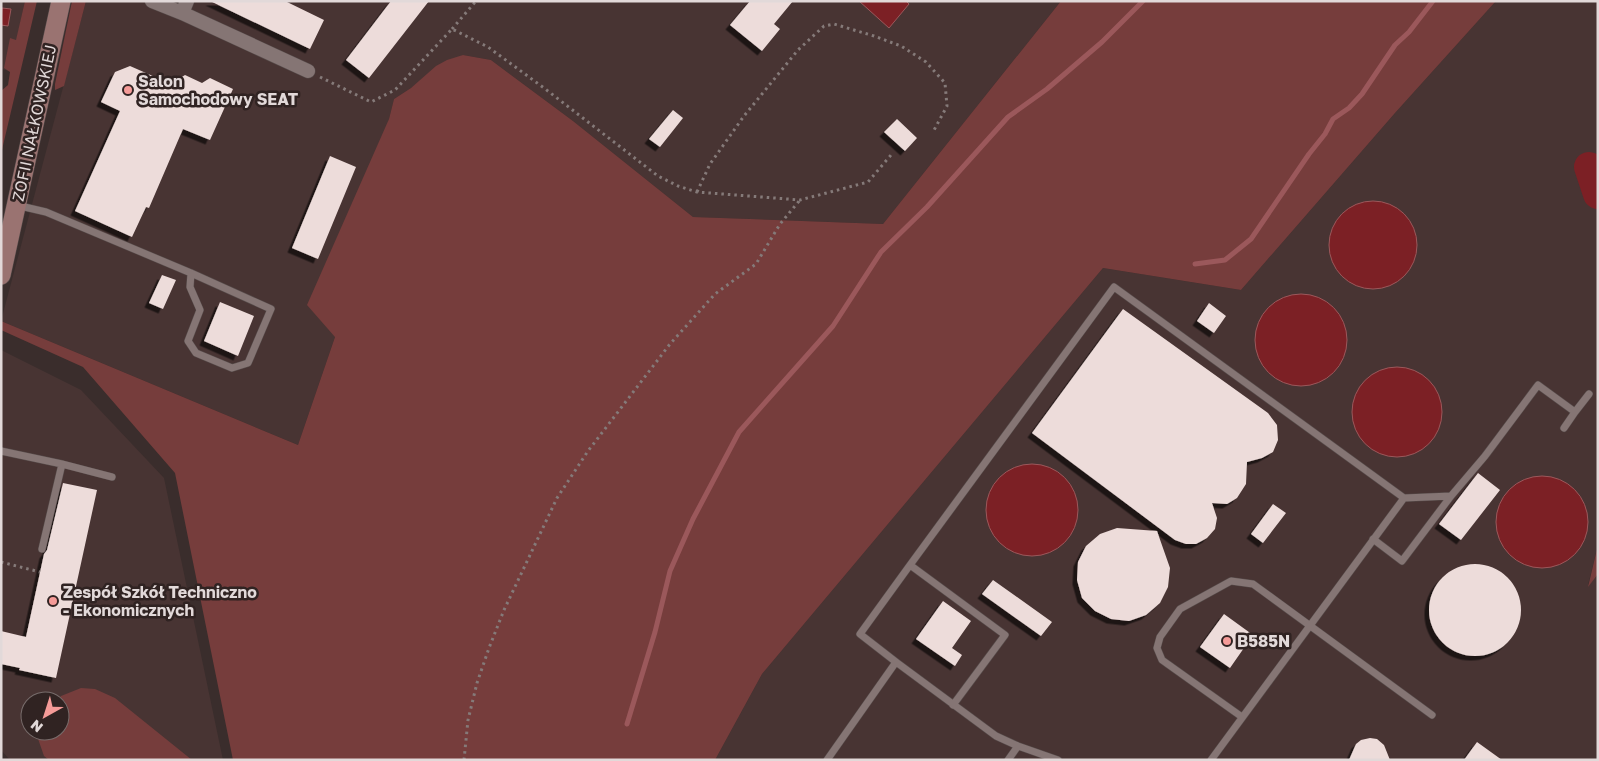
<svg xmlns="http://www.w3.org/2000/svg" width="1599" height="761" viewBox="0 0 1599 761" font-family="'Golos Text',sans-serif">
	<style>
		.built { fill: #483433; fill-rule: evenodd }
		.green { fill: #763d3c }
		.water { fill: #7c2025; stroke: #9b585b }
		.lines { fill: none; stroke-linecap: round; stroke-linejoin: round }
		.stream { stroke: #9b585b; stroke-width: 5 }
		.river { stroke: #7c2025; stroke-width: 30 }
		.building { fill: #eddcda; filter: url(#shadow) }
		.lane-casing { stroke: #574c4b; stroke-width: 8 }
		.street-casing { stroke: #574c4b; stroke-width: 15 }
		.secondary-casing { stroke: #574c4b; stroke-width: 20 }
		.path { stroke: #857a79; stroke-width: 3; stroke-dasharray: 2.5 4; stroke-linecap: butt }
		.lane { stroke: #857574; stroke-width: 7 }
		.street { stroke: #857574; stroke-width: 14 }
		.secondary { stroke: #9a7371; stroke-width: 19 }
		.poi-dot { fill: #f59b98; stroke: #302322; stroke-width: 2 }
		.labels { text-anchor: middle; stroke-width: 5; stroke-linejoin: round; paint-order: stroke }
		.poi-label { font-size: 16px; font-weight: bold; fill: #e2d9d9; stroke: #302322; text-anchor: start }
		.street-label { font-size: 16px; fill: #e2d9d9; stroke: #302322 }
	</style>
	<defs>
		<filter id="shadow"><feDropShadow dx="-4.5" dy="4.5" stdDeviation="0" flood-color="#0009"/></filter>
	</defs>
	<rect width="100%" height="100%" fill="#3a2d2c"/>
	<path class="built" d="M 1,1 L 25,1 L 10,71 L 1,69 Z
		M 86,1 L 1061,1 L 883,224 L 693,217 L 573,121 L 491,60 L 463,55 L 394,99 L 335,337 L 298,445 L 1,321 Z
		M 1496,1 L 1598,1 L 1598,158 L 1588,171 L 1598,208 L 1598,545 L 1588,585 L 1598,574 L 1598,760 L 715,760 L 762,674 L 1103,268 L 1241,290 L 1395,113 Z
		M 1,350 L 81,390 L 164,478 L 223,760 L 10,760 L 1,750 ZM 30,701 L 60,701 L 60,731 L 30,731 Z"/>
	<path class="green" d="M 25,1 L 37,1 L 1,154 L 1,91 L 8,85 L 10,72 L 4,68 L 10,38 L 16,40 Z
		M 72,1 L 86,1 L 64,86 L 55,90 L 55,84 Z
		M 1061,1 L 1496,1 L 1395,113 L 1241,290 L 1103,268 L 762,674 L 715,760 L 233,760 L 175,473 L 83,367 L 1,330 L 1,321 L 298,445 L 335,337 L 307,305 L 389,119 L 394,99 L 411,88 L 436,66 L 447,60 L 463,55 L 491,60 L 573,121 L 693,217 L 883,224 Z
		M 1598,158 L 1598,208 L 1588,171 Z
		M 1598,545 L 1598,574 L 1588,587 Z
		M 81,688 L 95,689 L 115,698 L 192,760 L 49,760 L 44,756 L 36,733 L 37,731 L 60,731 L 60,701 L 57,701 L 61,696 Z"/>
	<path class="water" d="M 859,1 L 906,1 L 909,4 L 889,28 Z
		M 2,8 L 11,9 L 8,26 L 1,25 Z
		M1329 245a44 44 0 1 1 88 0a44 44 0 1 1-88 0Z
		M1255 340a46 46 0 1 1 92 0a46 46 0 1 1-92 0Z
		M1352 412a45 45 0 1 1 90 0a45 45 0 1 1-90 0Z
		M986 510a46 46 0 1 1 92 0a46 46 0 1 1-92 0Z
		M1496 522a46 46 0 1 1 92 0a46 46 0 1 1-92 0Z"/>
	<g class="lines">
		<path class="stream" d="M 1195,264 L 1225,260 L 1251,239 L 1309,154 L 1325,134 L 1333,119 L 1349,108 L 1362,94 L 1395,45 L 1409,32 L 1433,1
			M 627,724 L 655,632 L 670,571 L 693,519 L 739,432 L 833,326 L 881,252 L 927,207 L 1008,117 L 1047,89 L 1102,42 L 1143,1"/>
		<path class="river" d="M 1589,167 L 1598,194"/>
	</g>
	<path class="building" d="M 210,1 L 285,1 L 324,20 L 310,49 Z
		M 391,1 L 429,1 L 369,78 L 346,60 Z
		M 750,1 L 793,1 L 774,24 L 780,29 L 762,51 L 730,25 Z
		M 130,66 L 171,84 L 185,75 L 202,83 L 210,78 L 233,89 L 210,140 L 183,129 L 149,208 L 146,207 L 132,237 L 75,211 L 120,111 L 101,102 L 115,72 Z
		M 673,110 L 683,118 L 660,147 L 649,139 Z
		M 897,119 L 917,138 L 905,151 L 884,132 Z
		M 330,156 L 356,167 L 318,259 L 292,248 Z
		M 162,275 L 176,280 L 163,309 L 149,303 Z
		M 220,302 L 254,316 L 238,356 L 204,341 Z
		M 1209,303 L 1226,316 L 1214,333 L 1197,321 Z
		M 1123,309 L 1268,413 L 1277,425 L 1278,440 L 1273,452 L 1262,458 L 1247,462 L 1246,484 L 1237,498 L 1227,504 L 1212,503 L 1217,518 L 1215,529 L 1207,538 L 1196,544 L 1186,544 L 1175,540 L 1032,433 Z
		M 1478,473 L 1500,490 L 1461,540 L 1439,524 Z
		M 63,483 L 97,490 L 56,678 L 19,670 L 20,668 L 1,664 L 1,631 L 26,637 L 44,554 L 47,550 Z
		M 1273,504 L 1286,513 L 1263,543 L 1251,534 Z
		M 1117,528 L 1157,531 L 1170,568 L 1168,587 L 1160,603 L 1146,615 L 1129,621 L 1111,619 L 1095,611 L 1082,598 L 1077,580 L 1078,562 L 1086,546 L 1100,534 Z
		M1429 610a46 46 0 1 1 92 0a46 46 0 1 1-92 0Z
		M 993,580 L 1052,622 L 1041,636 L 982,594 Z
		M 943,601 L 971,621 L 952,648 L 962,655 L 955,666 L 916,639 Z
		M 1224,614 L 1253,635 L 1230,668 L 1200,647 Z
		M 1370,738 L 1377,739 L 1384,745 L 1390,760 L 1349,760 L 1356,744 L 1361,740 Z
		M 1477,742 L 1502,760 L 1464,760 Z"/>
	<g class="lines">
		<defs>
			<path id="lane" d="M 16,205 L 46,212 L 191,273 L 271,309 L 248,363 L 232,368 L 196,353 L 188,341 L 200,310 L 190,287 L 191,273
				M 1564,428 L 1575,412
				M 1,451 L 62,464 L 42,549
				M 62,464 L 112,477
				M 1404,498 L 1451,496 L 1485,456 L 1538,385 L 1575,412 L 1589,394
				M 1373,539 L 1402,561 L 1451,496
				M 910,565 L 1114,287 L 1404,498 L 1211,760
				M 896,662 L 860,634 L 910,565 L 1005,635 L 953,705
				M 1242,717 L 1162,660 L 1157,648 L 1160,637 L 1180,609 L 1231,581 L 1253,584 L 1432,715
				M 827,760 L 896,662 L 996,736 L 1018,746 L 1058,760
				M 1008,760 L 1018,746"/>
			<path id="street" d="M 152,1 L 182,13 L 308,71
				M 182,13 L 187,1"/>
			<path id="secondary" d="M 1,275 L 61,1"/>
		</defs>
		<use href="#lane" class="lane-casing"/>
		<use href="#street" class="street-casing"/>
		<use href="#secondary" class="secondary-casing"/>
		<path class="path" d="M 452,29 L 476,1
			M 320,77 L 371,102 L 395,90 L 452,29 L 488,47 L 544,88 L 658,176 L 678,186 L 697,192 L 800,200 L 868,182 L 891,155
			M 697,192 L 710,164 L 744,116 L 798,50 L 824,26 L 834,24 L 874,36 L 901,46 L 926,62 L 945,83 L 947,106 L 933,132
			M 1,562 L 40,572
			M 464,760 L 468,720 L 477,683 L 489,648 L 504,610 L 557,498 L 588,451 L 670,344 L 715,294 L 756,264 L 780,224 L 800,200"/>
		<use href="#lane" class="lane"/>
		<use href="#street" class="street"/>
		<use href="#secondary" class="secondary"/>
	</g>
	<g class="poi-dot">
		<circle cx="128" cy="90" r="5"/>
		<circle cx="53" cy="601" r="5"/>
		<circle cx="1227" cy="641" r="5"/>
	</g>
	<g class="labels">
		<g class="poi-label">
			<text x="138" y="87">Salon<tspan x="138" dy="18">Samochodowy SEAT</tspan></text>
			<text x="63" y="598">Zespół Szkół Techniczno<tspan x="63" dy="18">- Ekonomicznych</tspan></text>
			<text x="1237" y="647">B585N</text>
		</g>
		<g class="street-label">
			<text transform="translate(34 123) rotate(-78)" y="6">ZOFII NAŁKOWSKIEJ</text>
		</g>
	</g>
	<rect width="1599" height="761" fill="none" stroke="#e2d9d9" stroke-width="5"/>
	<g transform="translate(45 716) rotate(219)"><circle r="24" fill="#302322" stroke="#776c6b"/>
	<path d="M0-4L9 19L0 12L-9 19Z" fill="#f59b98"/>
	<text y="-8" font-size="14" font-weight="bold" text-anchor="middle" fill="#e2d9d9">N</text>
	</g>
</svg>
